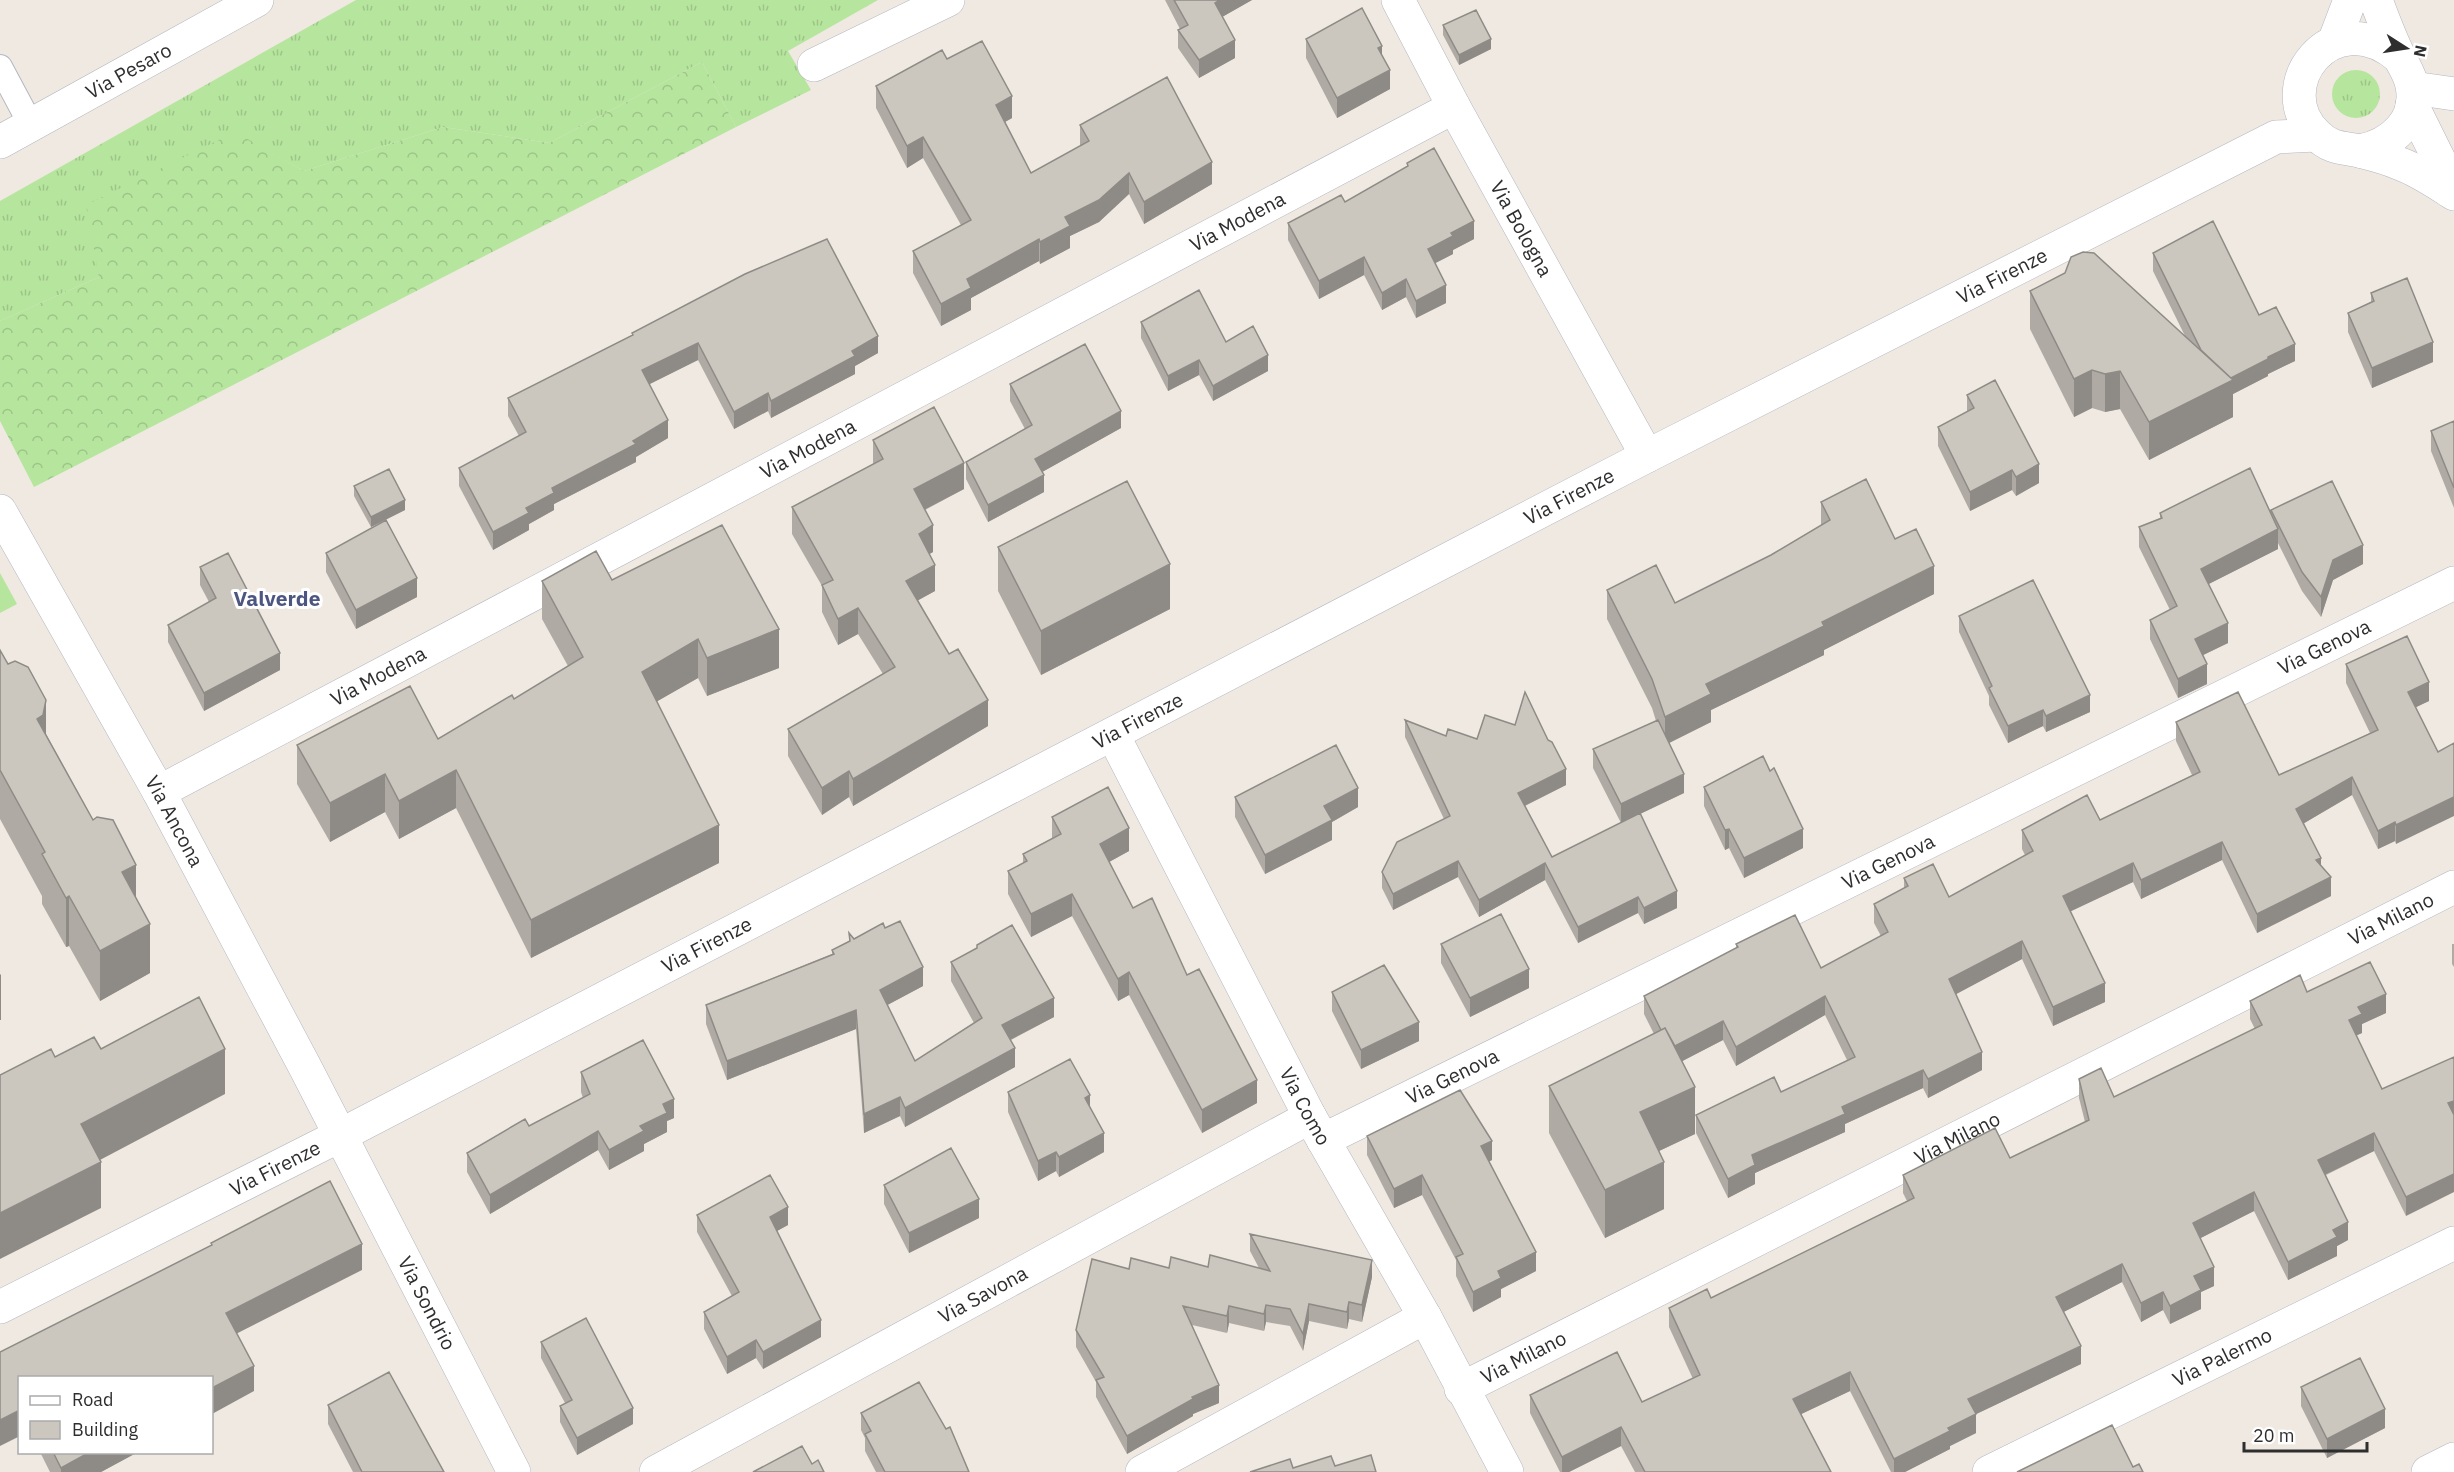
<svg xmlns="http://www.w3.org/2000/svg" width="2454" height="1472" viewBox="0 0 2454 1472" font-family="'IBM Plex Sans',sans-serif">
	<style>
		.grass { fill: url(#grass-tufts) }
		.forest { fill: url(#forest-crowns) }
		.park { fill: #b6e59e }
		.lines { fill: none; stroke-linecap: round; stroke-linejoin: round }
		.lane-casing { stroke: #b4b7c1; stroke-width: 26 }
		.street-casing { stroke: #b4b7c1; stroke-width: 34 }
		.secondary-casing { stroke: #b4b7c1; stroke-width: 34 }
		.lane { stroke: #fff; stroke-width: 24 }
		.street { stroke: #fff; stroke-width: 33 }
		.secondary { stroke: #fff; stroke-width: 33 }
		.wall { fill: #afaba4 }
		.shaded-wall { fill: #8e8b86 }
		.building { fill: #cbc7bf; stroke: #8e8b86; stroke-width: 1.5 }
		.labels { text-anchor: middle; stroke-width: 6; stroke-linejoin: round; paint-order: stroke }
		.street-label { font-size: 20px; fill: #2e2e2e; stroke: #fff }
		.neighbourhood-label { font-size: 21px; font-weight: bold; fill: #4d5680; stroke: #fff }
	</style>
	<defs>
		<pattern id="grass-tufts" width="24" height="20" patternUnits="userSpaceOnUse" patternTransform="scale(1.5)"><rect width="24" height="20" fill="#b6e59e"/><path d="M3 7l-1-3M5 7V3M7 7l1-3M15 17l-1-3M17 17v-4M19 17l1-3" fill="none" stroke="#9dc588"/></pattern>
		<pattern id="forest-crowns" width="20" height="18" patternUnits="userSpaceOnUse" patternTransform="scale(1.5)"><rect width="20" height="18" fill="#b6e59e"/><path d="M2 6a3 3 0 1 1 6 0M12 15a3 3 0 1 1 6 0" fill="none" stroke="#9dc588"/></pattern>
	</defs>
	<rect width="100%" height="100%" fill="#efe9e1"/>
	<path class="grass" d="M 356,0 L 878,0 L 788,51 L 811,90 L 736,127 L 702,62 L 549,143 L 443,127 L 304,171 L 235,133 L 99,277 L 0,321 L 0,201 Z
		M2332 94a24 24 0 1 1 48 0a24 24 0 1 1-48 0Z"/>
	<path class="forest" d="M 702,62 L 736,127 L 34,487 L 0,421 L 0,321 L 99,277 L 86,205 L 235,132 L 304,171 L 443,127 L 549,143 Z"/>
	<path class="park" d="M 0,573 L 17,604 L 0,613 Z"/>
	<g class="lines">
		<defs>
			<path id="lane" d="M 0,67 L 31,125"/>
			<g id="street">
				<path id="s1" d="M 1398,0 L 1454,107 L 1647,456"/>
				<path d="M 814,65 L 948,0"/>
				<path d="M 2413,88 L 2454,94"/>
				<path id="s2" d="M 0,142 L 257,0"/>
				<path id="s3" d="M 0,511 L 159,792 L 305,1067 L 514,1472"/>
				<path id="s4" d="M 1113,735 L 1310,1117 L 1425,1317 L 1507,1472"/>
				<path id="s5" d="M 159,792 L 1454,107"/>
				<path id="s6" d="M 1323,1140 L 2454,583"/>
				<path id="s7" d="M 1461,1389 L 2454,887"/>
				<path id="s8" d="M 656,1472 L 1310,1117"/>
				<path d="M 1142,1472 L 1425,1317"/>
				<path id="s9" d="M 1989,1472 L 2454,1243"/>
				<path d="M 2428,1472 L 2454,1459"/>
			</g>
			<g id="secondary">
				<path d="M 2334,42 L 2350,0"/>
				<path d="M 2399,57 C 2331,0 2267,89 2317,135 C 2332,150 2345,147 2363,152 C 2375,155 2387,158 2398,163 C 2418,170 2437,183 2454,194"/>
				<path d="M 2412,105 L 2454,190"/>
				<path d="M 2360,151 C 2391,145 2419,121 2412,86 C 2410,74 2404,67 2399,56 C 2390,38 2383,19 2376,0"/>
				<path id="s10" d="M 0,1307 L 339,1136 L 1647,456 L 2276,137 L 2316,135"/>
			</g>
		</defs>
		<use href="#lane" class="lane-casing"/>
		<use href="#street" class="street-casing"/>
		<use href="#secondary" class="secondary-casing"/>
		<use href="#lane" class="lane"/>
		<use href="#street" class="street"/>
		<use href="#secondary" class="secondary"/>
	</g>
	<path class="wall" d="M 1165,0 L 1252,0 L 1222,17 L 1235,58 L 1199,78 L 1178,48 L 1178,30 L 1180,29 Z
		M 1443,25 L 1491,49 L 1459,65 L 1443,35 Z
		M 1306,39 L 1382,56 L 1390,89 L 1337,118 L 1306,58 Z
		M 947,59 L 1012,118 L 1005,122 L 1031,173 L 1080,146 L 1080,125 L 1212,184 L 1144,224 L 1129,194 L 1099,222 L 1070,236 L 1070,248 L 1040,264 L 1039,261 L 971,298 L 971,310 L 941,326 L 913,273 L 913,251 L 961,225 L 923,158 L 907,168 L 876,108 L 876,86 Z
		M 1407,163 L 1474,239 L 1453,250 L 1453,254 L 1435,263 L 1446,303 L 1416,318 L 1406,297 L 1382,310 L 1364,275 L 1319,299 L 1288,240 L 1288,223 L 1345,202 L 1407,167 Z
		M 2153,253 L 2259,315 L 2295,361 L 2268,374 L 2268,376 L 2233,394 L 2233,417 L 2149,460 L 2120,409 L 2105,412 L 2092,408 L 2074,417 L 2030,329 L 2030,291 L 2185,336 L 2153,271 Z
		M 2371,293 L 2433,362 L 2372,388 L 2348,332 L 2348,313 L 2371,302 Z
		M 1141,322 L 1226,342 L 1268,371 L 1213,401 L 1199,375 L 1168,391 L 1141,338 Z
		M 632,333 L 878,353 L 855,366 L 855,374 L 771,418 L 768,411 L 734,429 L 698,360 L 649,384 L 668,438 L 636,457 L 636,462 L 554,504 L 554,510 L 529,524 L 529,530 L 493,550 L 459,486 L 459,468 L 519,436 L 508,416 L 508,398 L 632,335 Z
		M 1010,384 L 1121,428 L 1042,472 L 1044,492 L 988,522 L 966,479 L 966,462 L 1025,429 L 1010,401 Z
		M 1967,395 L 2039,483 L 2016,496 L 2012,490 L 1970,511 L 1938,446 L 1938,427 L 1967,412 Z
		M 2454,421 L 2454,508 L 2431,451 L 2431,431 Z
		M 873,440 L 964,489 L 925,510 L 933,552 L 929,554 L 935,591 L 918,600 L 988,726 L 853,806 L 849,797 L 822,815 L 788,756 L 788,729 L 883,674 L 858,634 L 838,645 L 822,612 L 822,586 L 792,534 L 792,507 L 873,464 Z
		M 354,486 L 405,510 L 371,527 L 354,496 Z
		M 1821,502 L 1895,539 L 1934,594 L 1824,650 L 1824,655 L 1711,710 L 1711,722 L 1669,743 L 1684,793 L 1640,814 L 1677,908 L 1644,924 L 1638,913 L 1578,943 L 1545,880 L 1479,917 L 1458,877 L 1393,910 L 1382,888 L 1382,872 L 1444,819 L 1405,737 L 1405,720 L 1566,785 L 1525,806 L 1552,857 L 1621,823 L 1593,768 L 1593,749 L 1656,721 L 1652,708 L 1607,619 L 1607,590 L 1675,603 L 1771,555 L 1821,525 Z
		M 2271,510 L 2363,564 L 2333,580 L 2321,617 L 2302,591 L 2278,543 L 2278,549 L 2208,584 L 2228,643 L 2203,655 L 2207,684 L 2178,698 L 2150,639 L 2150,620 L 2170,610 L 2139,547 L 2139,527 L 2160,518 L 2160,513 L 2271,514 Z
		M 998,547 L 1170,609 L 1041,675 L 998,591 Z
		M 326,553 L 417,597 L 356,629 L 326,572 Z
		M 200,567 L 280,670 L 204,711 L 168,642 L 168,625 L 209,602 L 200,585 Z
		M 612,580 L 779,668 L 707,696 L 698,678 L 657,701 L 719,863 L 531,958 L 456,808 L 399,839 L 385,812 L 330,842 L 297,784 L 297,745 L 438,739 L 514,699 L 568,666 L 542,619 L 542,581 Z
		M 1959,616 L 2090,712 L 2046,732 L 2043,726 L 2008,743 L 1989,705 L 1989,696 L 1959,632 Z
		M 0,650 L 136,898 L 150,973 L 100,1001 L 69,946 L 66,947 L 42,904 L 42,896 L 0,819 Z
		M 2346,664 L 2429,701 L 2416,707 L 2396,844 L 2395,841 L 2378,849 L 2352,795 L 2304,823 L 2321,866 L 2331,896 L 2257,933 L 2222,860 L 2141,899 L 2133,882 L 2070,911 L 2105,1002 L 2053,1026 L 2022,959 L 1955,994 L 1982,1070 L 1928,1098 L 1923,1088 L 1845,1124 L 1845,1132 L 1755,1173 L 1755,1184 L 1728,1198 L 1696,1133 L 1696,1115 L 1781,1092 L 1847,1060 L 1825,1015 L 1736,1066 L 1723,1040 L 1682,1061 L 1695,1134 L 1659,1151 L 1664,1209 L 1605,1238 L 1549,1133 L 1549,1086 L 1654,1034 L 1644,1014 L 1644,996 L 1736,948 L 1736,944 L 1821,968 L 1881,936 L 1874,923 L 1874,904 L 1904,889 L 1904,878 L 1949,897 L 2025,855 L 2022,849 L 2022,830 L 2100,820 L 2192,775 L 2176,741 L 2176,722 L 2279,775 L 2370,733 L 2346,683 Z
		M 1704,787 L 1803,848 L 1744,878 L 1729,848 L 1725,850 L 1704,806 Z
		M 1235,797 L 1358,807 L 1332,822 L 1332,840 L 1265,874 L 1235,817 Z
		M 1052,817 L 1129,851 L 1109,862 L 1133,908 L 1187,975 L 1257,1103 L 1202,1133 L 1129,995 L 1118,1001 L 1072,916 L 1031,937 L 1008,894 L 1008,871 L 1023,863 L 1023,854 L 1052,838 Z
		M 885,928 L 923,986 L 887,1005 L 915,1061 L 974,1023 L 951,981 L 951,962 L 977,948 L 977,945 L 1054,1017 L 1011,1040 L 1015,1067 L 905,1127 L 900,1116 L 864,1133 L 856,1029 L 727,1080 L 706,1024 L 706,1005 L 832,954 L 832,950 L 849,941 L 849,933 L 854,939 Z
		M 1441,944 L 1529,988 L 1470,1017 L 1441,963 Z
		M 2452,944 L 2454,944 L 2454,967 L 2452,964 Z
		M 1332,992 L 1419,1041 L 1361,1069 L 1332,1011 Z
		M 2307,992 L 2386,1013 L 2362,1024 L 2362,1033 L 2356,1035 L 2382,1089 L 2454,1057 L 2406,1216 L 2374,1151 L 2326,1175 L 2348,1240 L 2337,1246 L 2337,1256 L 2288,1280 L 2254,1211 L 2200,1238 L 2214,1286 L 2201,1292 L 2201,1309 L 2170,1324 L 2163,1310 L 2141,1322 L 2122,1282 L 2063,1312 L 2081,1364 L 1976,1414 L 1976,1433 L 1950,1446 L 1950,1449 L 1905,1472 L 1891,1472 L 1850,1391 L 1801,1414 L 1831,1472 L 1635,1472 L 1621,1446 L 1569,1472 L 1560,1472 L 1530,1413 L 1530,1395 L 1642,1402 L 1693,1379 L 1669,1327 L 1669,1308 L 1711,1298 L 1907,1201 L 1903,1193 L 1903,1175 L 2010,1158 L 2085,1122 L 2079,1098 L 2079,1079 L 2114,1097 L 2255,1029 L 2250,1019 L 2250,1001 Z
		M 581,1072 L 674,1118 L 667,1121 L 667,1132 L 644,1144 L 644,1151 L 609,1170 L 598,1150 L 490,1214 L 467,1172 L 467,1153 L 529,1126 L 583,1098 L 581,1092 Z
		M 1008,1092 L 1090,1107 L 1104,1152 L 1059,1177 L 1056,1171 L 1038,1181 L 1008,1112 Z
		M 1367,1136 L 1492,1160 L 1489,1161 L 1536,1271 L 1501,1289 L 1501,1297 L 1473,1312 L 1456,1276 L 1456,1260 L 1422,1195 L 1394,1208 L 1367,1155 Z
		M 884,1185 L 979,1218 L 909,1253 L 884,1204 Z
		M 697,1215 L 788,1225 L 776,1231 L 821,1337 L 763,1369 L 756,1358 L 727,1374 L 704,1329 L 704,1312 L 732,1296 L 697,1232 Z
		M 1250,1234 L 1372,1277 L 1362,1322 L 1349,1319 L 1347,1329 L 1309,1321 L 1303,1351 L 1290,1326 L 1266,1322 L 1264,1331 L 1229,1323 L 1227,1333 L 1192,1325 L 1219,1403 L 1193,1414 L 1193,1416 L 1127,1454 L 1096,1397 L 1096,1382 L 1076,1347 L 1076,1330 L 1129,1269 L 1208,1267 L 1259,1268 L 1250,1251 Z
		M 541,1342 L 633,1424 L 577,1455 L 560,1422 L 560,1406 L 565,1403 L 541,1358 Z
		M 2301,1387 L 2385,1428 L 2327,1458 L 2301,1406 Z
		M 328,1405 L 444,1472 L 353,1472 L 328,1424 Z
		M 861,1413 L 969,1472 L 876,1472 L 865,1451 L 865,1438 L 861,1430 Z
		M 40,1452 L 138,1452 L 101,1472 L 50,1472 Z"/>
	<path class="shaded-wall" d="M 1220,0 L 1252,0 L 1215,21 L 1215,3 Z
		M 1491,39 L 1491,49 L 1459,65 L 1459,55 Z
		M 1235,40 L 1235,58 L 1199,78 L 1199,60 Z
		M 1382,46 L 1382,66 L 1378,48 Z
		M 1390,70 L 1390,89 L 1337,118 L 1337,98 Z
		M 1012,96 L 1012,118 L 996,127 L 996,105 Z
		M 923,137 L 923,158 L 907,168 L 907,146 Z
		M 1212,162 L 1212,184 L 1144,224 L 1144,202 Z
		M 1129,173 L 1129,194 L 1099,222 L 1070,236 L 1070,248 L 1040,264 L 1040,242 L 1065,217 Z
		M 1474,221 L 1474,239 L 1453,250 L 1453,254 L 1428,267 L 1428,249 L 1451,233 Z
		M 1039,239 L 1039,261 L 971,298 L 971,310 L 941,326 L 941,304 L 967,279 Z
		M 1364,257 L 1364,275 L 1319,299 L 1319,281 Z
		M 1406,279 L 1406,297 L 1382,310 L 1382,293 Z
		M 1446,285 L 1446,303 L 1416,318 L 1416,301 Z
		M 878,336 L 878,353 L 855,366 L 855,374 L 771,418 L 771,401 L 852,351 Z
		M 2433,342 L 2433,362 L 2372,388 L 2372,368 Z
		M 698,343 L 698,360 L 642,388 L 642,370 Z
		M 2295,344 L 2295,361 L 2268,374 L 2268,376 L 2233,394 L 2233,417 L 2149,460 L 2149,422 L 2268,357 Z
		M 1268,355 L 1268,371 L 1213,401 L 1213,386 Z
		M 1199,360 L 1199,375 L 1168,391 L 1168,376 Z
		M 2092,370 L 2092,408 L 2074,417 L 2074,379 Z
		M 2120,371 L 2120,409 L 2105,412 L 2105,374 Z
		M 768,393 L 768,411 L 734,429 L 734,412 Z
		M 1121,411 L 1121,428 L 1035,476 L 1035,459 Z
		M 668,420 L 668,438 L 636,457 L 636,462 L 554,504 L 554,510 L 529,524 L 529,530 L 493,550 L 493,532 L 552,488 Z
		M 964,463 L 964,489 L 914,515 L 914,489 Z
		M 2039,464 L 2039,483 L 2016,496 L 2016,477 Z
		M 2012,470 L 2012,490 L 1970,511 L 1970,492 Z
		M 1044,475 L 1044,492 L 988,522 L 988,505 Z
		M 405,500 L 405,510 L 371,527 L 371,517 Z
		M 933,525 L 933,552 L 919,560 L 919,534 Z
		M 2278,529 L 2278,549 L 2201,588 L 2201,569 Z
		M 2363,545 L 2363,564 L 2333,580 L 2321,617 L 2321,597 L 2333,560 Z
		M 1170,564 L 1170,609 L 1041,675 L 1041,631 Z
		M 935,565 L 935,591 L 906,607 L 906,581 Z
		M 1934,566 L 1934,594 L 1824,650 L 1824,655 L 1711,710 L 1711,722 L 1665,745 L 1665,717 L 1706,684 L 1822,622 Z
		M 417,578 L 417,597 L 356,629 L 356,610 Z
		M 858,608 L 858,634 L 838,645 L 838,619 Z
		M 2228,623 L 2228,643 L 2195,659 L 2195,639 Z
		M 779,629 L 779,668 L 707,696 L 707,658 Z
		M 698,639 L 698,678 L 642,710 L 642,672 Z
		M 280,653 L 280,670 L 204,711 L 204,693 Z
		M 2207,664 L 2207,684 L 2178,698 L 2178,679 Z
		M 2429,682 L 2429,701 L 2408,711 L 2408,692 Z
		M 2090,695 L 2090,712 L 2046,732 L 2046,716 Z
		M 46,700 L 46,750 L 37,719 Z
		M 988,700 L 988,726 L 853,806 L 853,779 Z
		M 2043,710 L 2043,726 L 2008,743 L 2008,726 Z
		M 1566,769 L 1566,785 L 1518,809 L 1518,793 Z
		M 456,770 L 456,808 L 399,839 L 399,801 Z
		M 849,771 L 849,797 L 822,815 L 822,788 Z
		M 385,774 L 385,812 L 330,842 L 330,803 Z
		M 1684,774 L 1684,793 L 1621,823 L 1621,804 Z
		M 2352,777 L 2352,795 L 2296,828 L 2296,809 Z
		M 1358,788 L 1358,807 L 1332,822 L 1332,840 L 1265,874 L 1265,855 L 1324,806 Z
		M 2454,797 L 2454,816 L 2396,844 L 2396,825 Z
		M 2395,822 L 2395,841 L 2378,849 L 2378,831 Z
		M 719,825 L 719,863 L 531,958 L 531,920 Z
		M 1129,828 L 1129,851 L 1100,867 L 1100,844 Z
		M 1729,829 L 1729,848 L 1725,850 L 1725,830 Z
		M 1803,829 L 1803,848 L 1744,878 L 1744,858 Z
		M 2222,842 L 2222,860 L 2141,899 L 2141,880 Z
		M 2321,858 L 2321,876 L 2316,860 Z
		M 1458,861 L 1458,877 L 1393,910 L 1393,894 Z
		M 1545,863 L 1545,880 L 1479,917 L 1479,900 Z
		M 2133,863 L 2133,882 L 2063,915 L 2063,896 Z
		M 136,865 L 136,915 L 122,872 Z
		M 2331,877 L 2331,896 L 2257,933 L 2257,914 Z
		M 1677,891 L 1677,908 L 1644,924 L 1644,908 Z
		M 1072,894 L 1072,916 L 1031,937 L 1031,914 Z
		M 69,896 L 69,946 L 66,947 L 66,898 Z
		M 1638,897 L 1638,913 L 1578,943 L 1578,927 Z
		M 150,924 L 150,973 L 100,1001 L 100,951 Z
		M 2022,941 L 2022,959 L 1949,998 L 1949,979 Z
		M 923,967 L 923,986 L 880,1009 L 880,990 Z
		M 1529,969 L 1529,988 L 1470,1017 L 1470,998 Z
		M 1129,972 L 1129,995 L 1118,1001 L 1118,979 Z
		M 1,974 L 1,1020 L 0,1020 L 0,975 Z
		M 2105,983 L 2105,1002 L 2053,1026 L 2053,1007 Z
		M 2386,994 L 2386,1013 L 2362,1024 L 2362,1033 L 2349,1039 L 2349,1020 L 2358,1007 Z
		M 1825,996 L 1825,1015 L 1736,1066 L 1736,1047 Z
		M 1054,998 L 1054,1017 L 1002,1044 L 1002,1025 Z
		M 856,1010 L 856,1029 L 727,1080 L 727,1061 Z
		M 1723,1021 L 1723,1040 L 1671,1067 L 1671,1048 Z
		M 1419,1022 L 1419,1041 L 1361,1069 L 1361,1050 Z
		M 1015,1048 L 1015,1067 L 905,1127 L 905,1108 Z
		M 225,1049 L 225,1094 L 81,1170 L 81,1124 Z
		M 1982,1052 L 1982,1070 L 1928,1098 L 1928,1079 Z
		M 1923,1070 L 1923,1088 L 1845,1124 L 1845,1132 L 1755,1173 L 1755,1184 L 1728,1198 L 1728,1179 L 1752,1155 L 1842,1107 Z
		M 1257,1080 L 1257,1103 L 1202,1133 L 1202,1110 Z
		M 1695,1087 L 1695,1134 L 1640,1160 L 1640,1112 Z
		M 1090,1095 L 1090,1114 L 1085,1098 Z
		M 900,1097 L 900,1116 L 864,1133 L 864,1114 Z
		M 674,1099 L 674,1118 L 667,1121 L 667,1132 L 644,1144 L 644,1151 L 609,1170 L 609,1150 L 640,1126 L 663,1104 Z
		M 2454,1101 L 2454,1119 L 2448,1103 Z
		M 598,1131 L 598,1150 L 490,1214 L 490,1195 Z
		M 1104,1133 L 1104,1152 L 1059,1177 L 1059,1157 Z
		M 2374,1133 L 2374,1151 L 2318,1178 L 2318,1160 Z
		M 1492,1141 L 1492,1160 L 1481,1166 L 1481,1146 Z
		M 1056,1152 L 1056,1171 L 1038,1181 L 1038,1161 Z
		M 101,1162 L 101,1208 L 0,1259 L 0,1213 Z
		M 1664,1162 L 1664,1209 L 1605,1238 L 1605,1190 Z
		M 2454,1174 L 2454,1192 L 2406,1216 L 2406,1197 Z
		M 1422,1175 L 1422,1195 L 1394,1208 L 1394,1189 Z
		M 2254,1192 L 2254,1211 L 2193,1242 L 2193,1223 Z
		M 979,1199 L 979,1218 L 909,1253 L 909,1233 Z
		M 788,1207 L 788,1225 L 770,1235 L 770,1217 Z
		M 2348,1222 L 2348,1240 L 2337,1246 L 2337,1256 L 2288,1280 L 2288,1262 L 2333,1230 Z
		M 362,1244 L 362,1270 L 226,1339 L 226,1313 Z
		M 1536,1252 L 1536,1271 L 1501,1289 L 1501,1297 L 1473,1312 L 1473,1292 L 1498,1271 Z
		M 1372,1260 L 1372,1277 L 1362,1322 L 1362,1305 Z
		M 2122,1264 L 2122,1282 L 2056,1316 L 2056,1297 Z
		M 2214,1267 L 2214,1286 L 2201,1292 L 2201,1309 L 2170,1324 L 2170,1306 L 2194,1276 Z
		M 2163,1292 L 2163,1310 L 2141,1322 L 2141,1303 Z
		M 1349,1302 L 1349,1319 L 1347,1329 L 1347,1312 Z
		M 1309,1304 L 1309,1321 L 1303,1351 L 1303,1334 Z
		M 1266,1305 L 1266,1322 L 1264,1331 L 1264,1314 Z
		M 1229,1306 L 1229,1323 L 1227,1333 L 1227,1316 Z
		M 821,1320 L 821,1337 L 763,1369 L 763,1352 Z
		M 756,1340 L 756,1358 L 727,1374 L 727,1357 Z
		M 2081,1346 L 2081,1364 L 1968,1418 L 1968,1399 Z
		M 254,1366 L 254,1391 L 212,1414 L 212,1388 Z
		M 1850,1372 L 1850,1391 L 1793,1418 L 1793,1399 Z
		M 1219,1385 L 1219,1403 L 1193,1414 L 1193,1416 L 1127,1454 L 1127,1436 L 1192,1397 Z
		M 633,1408 L 633,1424 L 577,1455 L 577,1438 Z
		M 2385,1409 L 2385,1428 L 2327,1458 L 2327,1439 Z
		M 20,1410 L 20,1436 L 0,1446 L 0,1420 Z
		M 1976,1414 L 1976,1433 L 1950,1446 L 1950,1449 L 1905,1472 L 1894,1472 L 1894,1459 L 1948,1428 Z
		M 1621,1427 L 1621,1446 L 1569,1472 L 1562,1472 L 1562,1457 Z
		M 90,1452 L 138,1452 L 101,1472 L 61,1472 L 61,1468 Z"/>
	<path class="building" d="M 1174,0 L 1220,0 L 1215,3 L 1235,40 L 1199,60 L 1178,30 L 1188,25 Z
		M 1362,8 L 1382,46 L 1378,48 L 1390,70 L 1337,98 L 1306,39 Z
		M 1476,10 L 1491,39 L 1459,55 L 1443,25 Z
		M 982,41 L 1012,96 L 996,105 L 1031,173 L 1089,141 L 1080,125 L 1167,77 L 1212,162 L 1144,202 L 1129,173 L 1099,200 L 1065,217 L 1070,226 L 1040,242 L 1039,239 L 967,279 L 971,288 L 941,304 L 913,251 L 971,220 L 923,137 L 907,146 L 876,86 L 942,50 L 947,59 Z
		M 1434,148 L 1474,221 L 1451,233 L 1453,236 L 1428,249 L 1446,285 L 1416,301 L 1406,279 L 1382,293 L 1364,257 L 1319,281 L 1288,223 L 1341,195 L 1345,202 L 1408,166 L 1407,163 Z
		M 2213,221 L 2259,315 L 2276,307 L 2295,344 L 2268,357 L 2268,359 L 2231,378 L 2201,350 L 2153,253 Z
		M 827,239 L 878,336 L 852,351 L 855,356 L 771,401 L 768,393 L 734,412 L 698,343 L 642,370 L 668,420 L 633,441 L 636,444 L 552,488 L 554,493 L 526,508 L 529,513 L 493,532 L 459,468 L 526,432 L 508,398 L 633,335 L 632,333 L 745,274 Z
		M 2083,252 L 2094,253 L 2233,380 L 2149,422 L 2120,371 L 2105,374 L 2092,370 L 2074,379 L 2030,291 L 2065,273 L 2071,257 Z
		M 2407,278 L 2433,342 L 2372,368 L 2348,313 L 2374,301 L 2371,293 Z
		M 1199,290 L 1226,342 L 1253,326 L 1268,355 L 1213,386 L 1199,360 L 1168,376 L 1141,322 Z
		M 1085,344 L 1121,411 L 1035,459 L 1044,475 L 988,505 L 966,462 L 1032,425 L 1010,384 Z
		M 1995,380 L 2039,464 L 2016,477 L 2012,470 L 1970,492 L 1938,427 L 1974,408 L 1967,395 Z
		M 934,407 L 964,463 L 914,489 L 933,525 L 919,534 L 935,565 L 906,581 L 949,654 L 958,649 L 988,700 L 853,779 L 849,771 L 822,788 L 788,729 L 895,667 L 858,608 L 838,619 L 822,585 L 833,580 L 792,507 L 883,459 L 873,440 Z
		M 2454,421 L 2454,488 L 2431,431 Z
		M 2250,468 L 2278,529 L 2201,569 L 2228,623 L 2195,639 L 2207,664 L 2178,679 L 2150,620 L 2177,606 L 2139,527 L 2162,518 L 2160,513 Z
		M 389,469 L 405,500 L 371,517 L 354,486 Z
		M 1866,479 L 1895,539 L 1916,529 L 1934,566 L 1822,622 L 1824,626 L 1706,684 L 1711,694 L 1665,717 L 1652,679 L 1607,590 L 1656,565 L 1675,603 L 1771,555 L 1830,520 L 1821,502 Z
		M 1127,481 L 1170,564 L 1041,631 L 998,547 Z
		M 2332,481 L 2363,545 L 2333,560 L 2321,597 L 2302,572 L 2271,510 Z
		M 386,520 L 417,578 L 356,610 L 326,553 Z
		M 722,525 L 779,629 L 707,658 L 698,639 L 642,672 L 719,825 L 531,920 L 456,770 L 399,801 L 385,774 L 330,803 L 297,745 L 410,686 L 438,739 L 512,695 L 514,699 L 583,657 L 542,581 L 596,551 L 612,580 Z
		M 228,553 L 280,653 L 204,693 L 168,625 L 216,598 L 200,567 Z
		M 2033,580 L 2090,695 L 2046,716 L 2043,710 L 2008,726 L 1989,688 L 1992,686 L 1959,616 Z
		M 2407,636 L 2429,682 L 2408,692 L 2438,752 L 2454,743 L 2454,797 L 2396,825 L 2395,822 L 2378,831 L 2352,777 L 2296,809 L 2321,858 L 2316,860 L 2331,877 L 2257,914 L 2222,842 L 2141,880 L 2133,863 L 2063,896 L 2105,983 L 2053,1007 L 2022,941 L 1949,979 L 1982,1052 L 1928,1079 L 1923,1070 L 1842,1107 L 1845,1114 L 1752,1155 L 1755,1165 L 1728,1179 L 1696,1115 L 1774,1077 L 1781,1092 L 1855,1057 L 1825,996 L 1736,1047 L 1723,1021 L 1675,1046 L 1665,1028 L 1661,1030 L 1644,996 L 1738,947 L 1736,944 L 1795,915 L 1821,968 L 1888,932 L 1874,904 L 1908,886 L 1904,878 L 1933,864 L 1949,897 L 2033,851 L 2022,830 L 2087,795 L 2100,820 L 2200,772 L 2176,722 L 2238,692 L 2279,775 L 2378,730 L 2346,664 Z
		M 0,650 L 8,664 L 15,661 L 28,667 L 46,700 L 43,715 L 37,719 L 93,820 L 97,817 L 113,820 L 136,865 L 122,872 L 150,924 L 100,951 L 69,896 L 66,898 L 42,854 L 45,852 L 0,770 Z
		M 1525,692 L 1548,740 L 1552,742 L 1566,769 L 1518,793 L 1552,857 L 1640,813 L 1677,891 L 1644,908 L 1638,897 L 1578,927 L 1545,863 L 1479,900 L 1458,861 L 1393,894 L 1382,872 L 1397,842 L 1450,816 L 1405,720 L 1446,736 L 1448,729 L 1477,739 L 1485,715 L 1515,725 Z
		M 1658,720 L 1684,774 L 1621,804 L 1593,749 Z
		M 1336,745 L 1358,788 L 1324,806 L 1332,820 L 1265,855 L 1235,797 Z
		M 1763,756 L 1770,771 L 1774,768 L 1803,829 L 1744,858 L 1729,829 L 1725,830 L 1704,787 Z
		M 1108,787 L 1129,828 L 1100,844 L 1133,908 L 1152,898 L 1187,975 L 1199,969 L 1257,1080 L 1202,1110 L 1129,972 L 1118,979 L 1072,894 L 1031,914 L 1008,871 L 1027,861 L 1023,854 L 1061,834 L 1052,817 Z
		M 1501,914 L 1529,969 L 1470,998 L 1441,944 Z
		M 900,921 L 923,967 L 880,990 L 915,1061 L 982,1018 L 951,962 L 977,948 L 977,945 L 1012,925 L 1054,998 L 1002,1025 L 1015,1048 L 905,1108 L 900,1097 L 864,1114 L 856,1010 L 727,1061 L 706,1005 L 834,954 L 832,950 L 850,941 L 849,933 L 854,939 L 883,923 L 885,928 Z
		M 2370,962 L 2386,994 L 2358,1007 L 2362,1014 L 2349,1020 L 2382,1089 L 2454,1057 L 2454,1101 L 2448,1103 L 2454,1115 L 2454,1174 L 2406,1197 L 2374,1133 L 2318,1160 L 2348,1222 L 2333,1230 L 2337,1237 L 2288,1262 L 2254,1192 L 2193,1223 L 2214,1267 L 2194,1276 L 2201,1290 L 2170,1306 L 2163,1292 L 2141,1303 L 2122,1264 L 2056,1297 L 2081,1346 L 1968,1399 L 1976,1414 L 1948,1428 L 1950,1431 L 1894,1459 L 1850,1372 L 1793,1399 L 1831,1472 L 1645,1472 L 1621,1427 L 1562,1457 L 1530,1395 L 1617,1352 L 1642,1402 L 1700,1375 L 1669,1308 L 1707,1289 L 1711,1298 L 1914,1198 L 1903,1175 L 1995,1128 L 2010,1158 L 2089,1120 L 2079,1079 L 2101,1068 L 2114,1097 L 2262,1025 L 2250,1001 L 2300,975 L 2307,992 Z
		M 1384,965 L 1419,1022 L 1361,1050 L 1332,992 Z
		M 199,997 L 225,1049 L 81,1124 L 101,1162 L 0,1213 L 0,1075 L 51,1049 L 55,1057 L 94,1037 L 101,1049 Z
		M 1665,1028 L 1695,1087 L 1640,1112 L 1664,1162 L 1605,1190 L 1549,1086 Z
		M 643,1040 L 674,1099 L 663,1104 L 667,1113 L 640,1126 L 644,1131 L 609,1150 L 598,1131 L 490,1195 L 467,1153 L 525,1119 L 529,1126 L 590,1094 L 581,1072 Z
		M 1070,1059 L 1090,1095 L 1085,1098 L 1104,1133 L 1059,1157 L 1056,1152 L 1038,1161 L 1008,1092 Z
		M 1460,1090 L 1492,1141 L 1481,1146 L 1536,1252 L 1498,1271 L 1501,1278 L 1473,1292 L 1456,1257 L 1463,1254 L 1422,1175 L 1394,1189 L 1367,1136 Z
		M 951,1148 L 979,1199 L 909,1233 L 884,1185 Z
		M 770,1175 L 788,1207 L 770,1217 L 821,1320 L 763,1352 L 756,1340 L 727,1357 L 704,1312 L 739,1292 L 697,1215 Z
		M 330,1181 L 362,1244 L 226,1313 L 254,1366 L 212,1388 L 212,1377 L 20,1377 L 20,1410 L 0,1420 L 0,1352 L 212,1245 L 211,1243 Z
		M 1250,1234 L 1372,1260 L 1362,1305 L 1349,1302 L 1347,1312 L 1309,1304 L 1303,1334 L 1290,1309 L 1266,1305 L 1264,1314 L 1229,1306 L 1227,1316 L 1183,1306 L 1219,1385 L 1192,1397 L 1193,1399 L 1127,1436 L 1096,1380 L 1104,1377 L 1076,1330 L 1092,1259 L 1129,1269 L 1131,1258 L 1169,1268 L 1171,1257 L 1208,1267 L 1210,1255 L 1270,1271 Z
		M 586,1318 L 633,1408 L 577,1438 L 560,1406 L 572,1400 L 541,1342 Z
		M 2360,1358 L 2385,1409 L 2327,1439 L 2301,1387 Z
		M 389,1372 L 444,1472 L 362,1472 L 328,1405 Z
		M 919,1382 L 946,1429 L 950,1427 L 969,1472 L 885,1472 L 865,1434 L 871,1431 L 861,1413 Z
		M 2112,1425 L 2133,1467 L 2139,1464 L 2143,1472 L 2017,1472 Z
		M 802,1446 L 812,1464 L 818,1460 L 824,1472 L 753,1472 Z
		M 53,1452 L 90,1452 L 61,1468 Z
		M 1371,1455 L 1376,1472 L 1250,1472 L 1290,1459 L 1293,1468 L 1331,1456 L 1335,1466 Z"/>
	<g class="labels">
		<g class="street-label">
			<text dy="7" stroke="none"><textPath href="#s2" startOffset="147">Via Pesaro</textPath></text>
			<text dy="7" stroke="none"><textPath href="#s5" startOffset="1220">Via Modena</textPath></text>
			<text dy="7" stroke="none"><textPath href="#s1" startOffset="260">Via Bologna</textPath></text>
			<text dy="7" stroke="none"><textPath href="#s10" startOffset="2252">Via Firenze</textPath></text>
			<text dy="7" stroke="none"><textPath href="#s5" startOffset="734">Via Modena</textPath></text>
			<text dy="7" stroke="none"><textPath href="#s10" startOffset="1766">Via Firenze</textPath></text>
			<text dy="7" stroke="none"><textPath href="#s6" startOffset="1116">Via Genova</textPath></text>
			<text dy="7" stroke="none"><textPath href="#s5" startOffset="248">Via Modena</textPath></text>
			<text dy="7" stroke="none"><textPath href="#s10" startOffset="1280">Via Firenze</textPath></text>
			<text dy="7" stroke="none"><textPath href="#s3" startOffset="356">Via Ancona</textPath></text>
			<text dy="7" stroke="none"><textPath href="#s6" startOffset="630">Via Genova</textPath></text>
			<text dy="7" stroke="none"><textPath href="#s7" startOffset="1042">Via Milano</textPath></text>
			<text dy="7" stroke="none"><textPath href="#s10" startOffset="794">Via Firenze</textPath></text>
			<text dy="7" stroke="none"><textPath href="#s6" startOffset="144">Via Genova</textPath></text>
			<text dy="7" stroke="none"><textPath href="#s4" startOffset="418">Via Como</textPath></text>
			<text dy="7" stroke="none"><textPath href="#s7" startOffset="556">Via Milano</textPath></text>
			<text dy="7" stroke="none"><textPath href="#s10" startOffset="308">Via Firenze</textPath></text>
			<text dy="7" stroke="none"><textPath href="#s8" startOffset="372">Via Savona</textPath></text>
			<text dy="7" stroke="none"><textPath href="#s3" startOffset="900">Via Sondrio</textPath></text>
			<text dy="7" stroke="none"><textPath href="#s7" startOffset="70">Via Milano</textPath></text>
			<text dy="7" stroke="none"><textPath href="#s9" startOffset="260">Via Palermo</textPath></text>
		</g>
		<g class="neighbourhood-label">
			<text x="277" y="606">Valverde</text>
		</g>
	</g>
	<rect x="18" y="1376" width="195" height="78" fill="#ffffff" stroke="#ababab" stroke-width="1.5"/>
	<rect x="30" y="1396" width="30" height="9" fill="#ffffff" stroke="#ababab" stroke-width="1.5"/>
	<text x="72" y="1406" font-size="18" fill="#2e2e2e">Road</text>
	<rect x="30" y="1421" width="30" height="18" fill="#cbc7bf" stroke="#ababab" stroke-width="1.5"/>
	<text x="72" y="1436" font-size="18" fill="#2e2e2e">Building</text>
	<g transform="translate(2406 48) rotate(102)" stroke="#ffffff" stroke-width="4.5" paint-order="stroke">
	<path d="M0-4.5L10 22L0 15L-10 22Z" fill="#2e2e2e"/>
	<text y="-9" font-size="16" font-weight="bold" text-anchor="middle" fill="#2e2e2e">N</text>
	</g>
	<path d="M2244 1442v9h123v-9" fill="none" stroke="#2e2e2e" stroke-width="3"/>
	<text x="2253" y="1442" font-size="18" fill="#2e2e2e" stroke="#ffffff" stroke-width="4.5" paint-order="stroke">20 m</text>
</svg>
